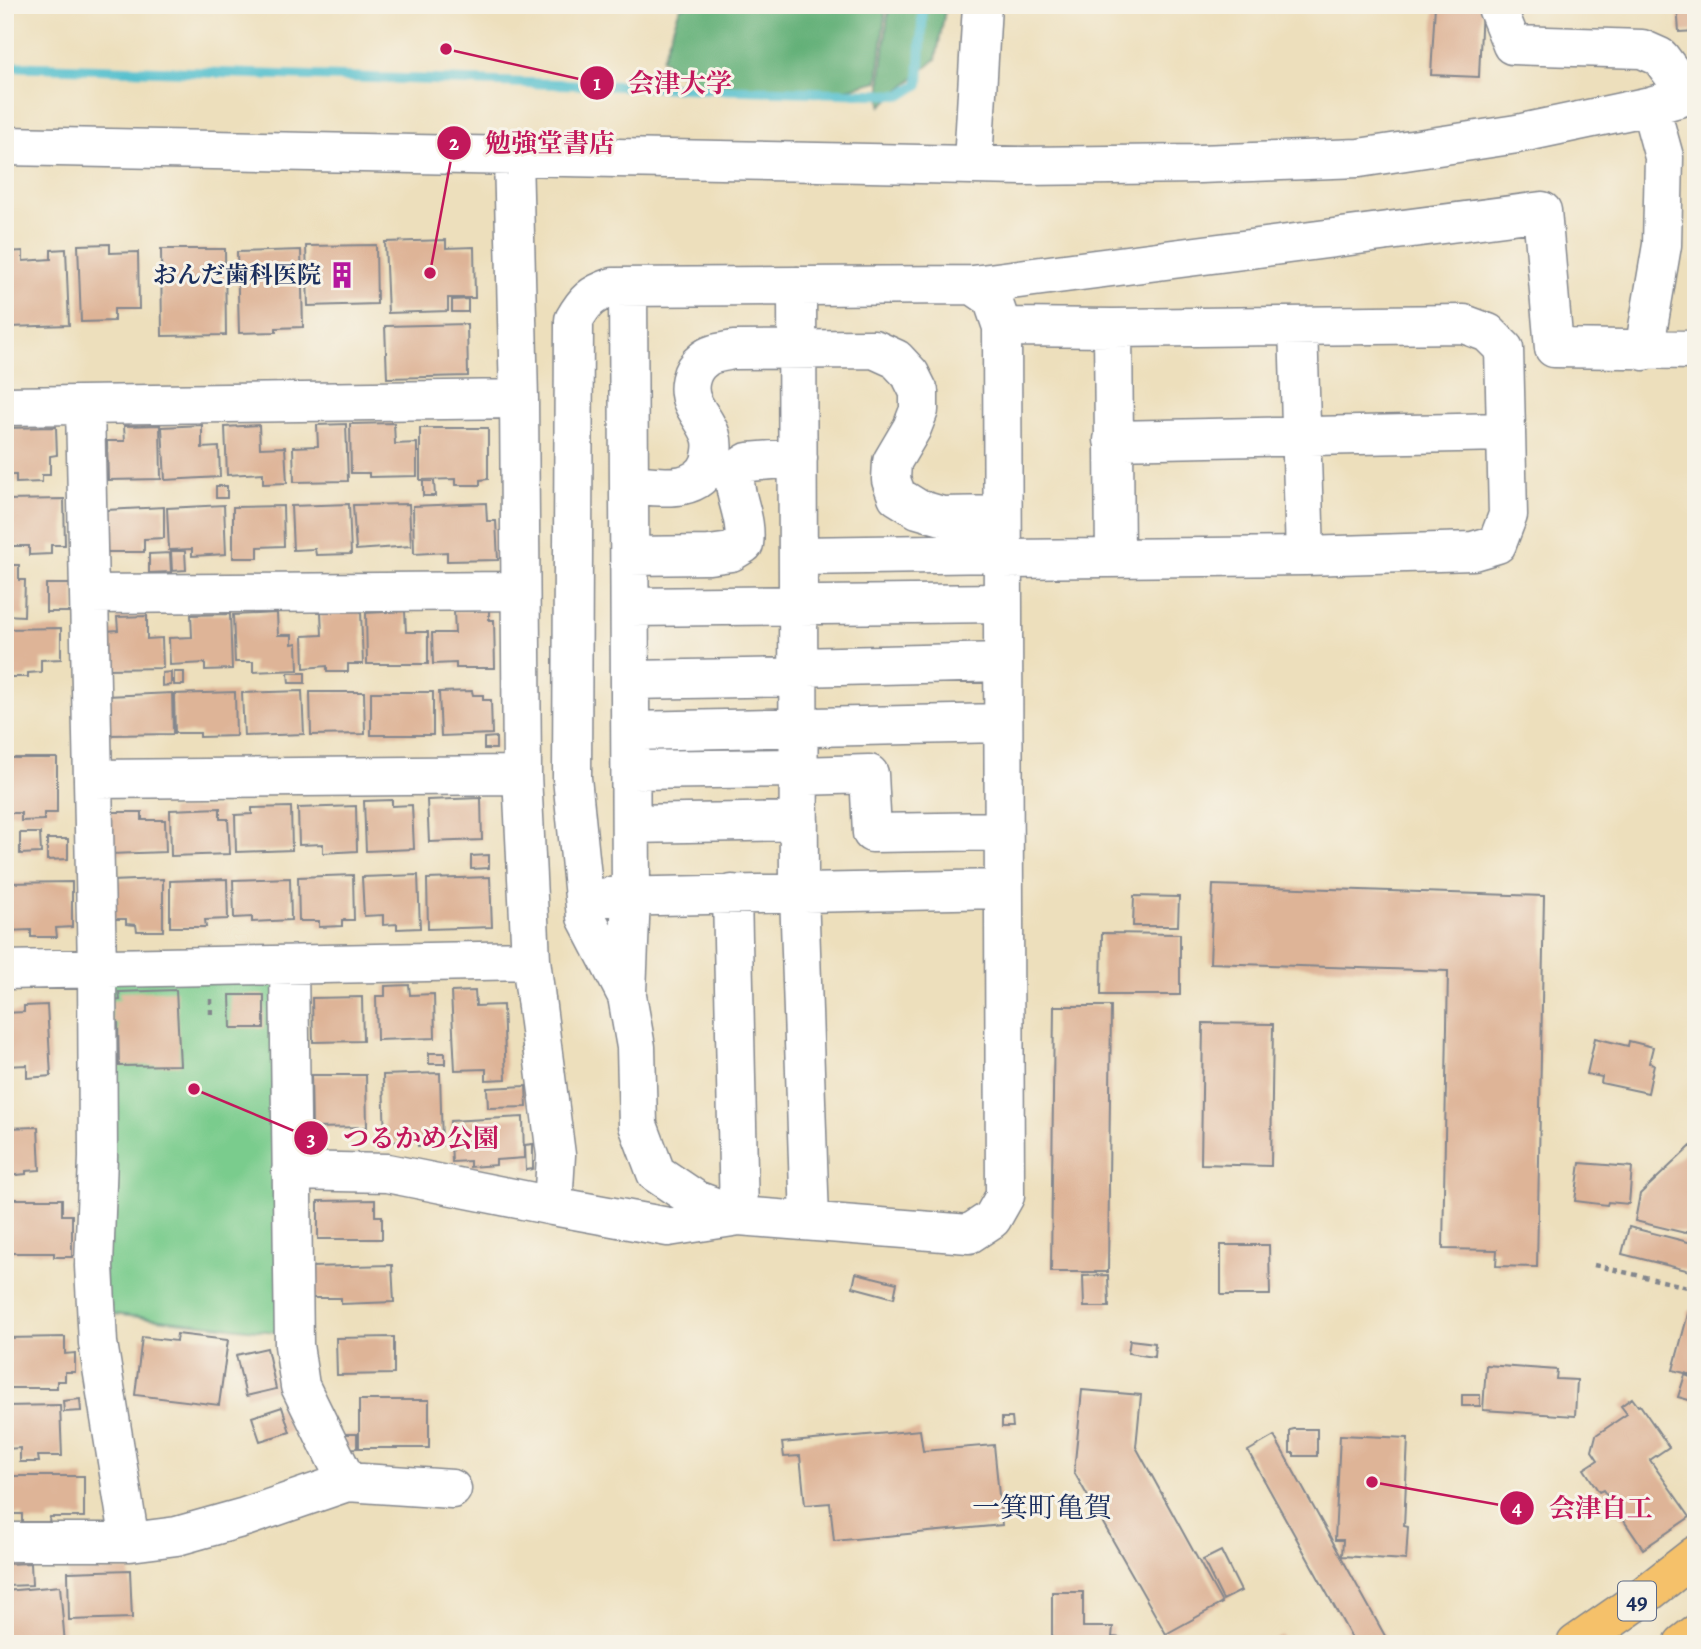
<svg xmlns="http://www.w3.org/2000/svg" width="1701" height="1649" viewBox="0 0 1701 1649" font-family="Alegreya,'Noto Serif JP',serif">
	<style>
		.green { fill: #7acc8d; stroke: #4a7e76; stroke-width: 2 }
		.forest { fill: #63b078; stroke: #3f706b; stroke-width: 2 }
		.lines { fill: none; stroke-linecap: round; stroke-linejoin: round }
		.stream { stroke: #54c0ce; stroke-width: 10 }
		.building { fill: #deb497 }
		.minor-casing { stroke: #84878d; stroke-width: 41 }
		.highway-casing { stroke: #84878d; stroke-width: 41 }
		.path { stroke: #84878d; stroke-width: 4.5; stroke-dasharray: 5 5; stroke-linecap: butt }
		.minor { stroke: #fff; stroke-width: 38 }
		.highway { stroke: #f5c16b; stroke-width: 38 }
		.labels { text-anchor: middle; stroke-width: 6; stroke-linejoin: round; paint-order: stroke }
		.shield { fill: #f7f3e8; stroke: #5d6a87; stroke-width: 2 }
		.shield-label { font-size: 23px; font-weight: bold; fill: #1b2f5e }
		.poi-label { font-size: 24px; font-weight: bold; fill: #1b2f5e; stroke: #f7f3e8; text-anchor: end }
		.quarter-label { font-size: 28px; fill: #1b2f5e; stroke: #f7f3e8 }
		.leader { fill: none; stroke: #c2185b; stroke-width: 2.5 }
		.callout-dot { fill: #c2185b; stroke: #f7f3e8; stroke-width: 2.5 }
		.mark-label { font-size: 21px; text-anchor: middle; font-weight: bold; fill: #fff }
		.callout-label { font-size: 26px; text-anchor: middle; font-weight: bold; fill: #c2185b; stroke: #f7f3e8; stroke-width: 6; stroke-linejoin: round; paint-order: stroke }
	</style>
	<rect width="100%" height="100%" fill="#f7f3e8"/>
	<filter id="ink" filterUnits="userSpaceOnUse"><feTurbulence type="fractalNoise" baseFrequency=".0143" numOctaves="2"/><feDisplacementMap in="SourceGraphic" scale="14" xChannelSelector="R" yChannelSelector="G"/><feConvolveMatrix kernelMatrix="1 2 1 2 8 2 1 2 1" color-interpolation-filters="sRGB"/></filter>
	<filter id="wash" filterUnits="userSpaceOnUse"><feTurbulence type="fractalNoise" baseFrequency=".00686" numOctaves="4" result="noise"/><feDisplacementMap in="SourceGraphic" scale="28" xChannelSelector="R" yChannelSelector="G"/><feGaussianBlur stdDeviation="1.57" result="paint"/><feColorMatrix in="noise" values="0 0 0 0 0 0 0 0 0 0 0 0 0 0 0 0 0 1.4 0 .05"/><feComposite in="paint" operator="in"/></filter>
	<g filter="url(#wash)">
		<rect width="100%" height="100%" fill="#eddfbc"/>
		<path class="green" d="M 281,975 L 285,1333 L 104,1313 L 105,978 Z"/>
		<path class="forest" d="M 688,5 L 886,5 L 878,81 L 826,94 L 704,92 L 662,59 L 680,8 Z
			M 889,5 L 946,5 L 936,59 L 881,106 L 881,77 Z"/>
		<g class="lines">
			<path class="stream" d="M 5,66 L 902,95 L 919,84 L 923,5"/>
		</g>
		<g id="blocks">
			<path class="building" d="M 1435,5 L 1482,5 L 1479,77 L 1431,75 Z
				M 1677,5 L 1696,5 L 1696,31 L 1679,32 Z
				M 446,240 L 446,248 L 474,247 L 475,298 L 448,298 L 448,311 L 388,313 L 385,242 Z
				M 110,244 L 110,253 L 138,252 L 139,309 L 114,309 L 114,321 L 81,322 L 78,245 Z
				M 376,245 L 377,304 L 308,306 L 306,246 Z
				M 66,249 L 69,325 L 9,327 L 6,252 L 23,251 L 23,261 L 51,259 L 51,250 Z
				M 161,249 L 225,249 L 226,335 L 162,336 Z
				M 301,250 L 303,327 L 276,328 L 276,332 L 239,333 L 237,252 Z
				M 468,299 L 468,312 L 452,312 L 452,300 Z
				M 467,324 L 468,376 L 387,378 L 385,326 Z
				M 394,423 L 395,444 L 417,443 L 417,476 L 369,477 L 369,473 L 351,473 L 350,424 Z
				M 346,424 L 348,481 L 294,482 L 293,447 L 318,446 L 317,425 Z
				M 160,425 L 161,479 L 108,480 L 107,441 L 125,441 L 124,426 Z
				M 202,425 L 202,448 L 219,447 L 220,477 L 165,480 L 162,427 Z
				M 259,425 L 260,448 L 285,447 L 287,483 L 263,484 L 263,473 L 227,475 L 225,427 Z
				M 56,427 L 57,455 L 50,456 L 50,475 L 42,475 L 42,482 L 16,483 L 16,475 L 5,475 L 5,428 Z
				M 420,428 L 488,428 L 488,479 L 480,480 L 480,485 L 456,485 L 456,479 L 420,480 Z
				M 423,481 L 434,481 L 435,496 L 423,496 Z
				M 216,486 L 227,486 L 227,498 L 216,498 Z
				M 64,499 L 65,545 L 51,545 L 51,554 L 29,555 L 29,546 L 5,546 L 5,500 Z
				M 486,503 L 487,521 L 496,521 L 498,560 L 447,561 L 447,552 L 414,554 L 413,506 Z
				M 349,504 L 351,554 L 316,555 L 315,549 L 293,550 L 291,506 Z
				M 409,504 L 411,546 L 356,550 L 353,505 Z
				M 224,505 L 226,554 L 192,556 L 192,549 L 169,550 L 167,508 Z
				M 283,506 L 284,546 L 258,547 L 258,558 L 233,558 L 233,507 Z
				M 164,507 L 164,538 L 144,539 L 144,552 L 106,552 L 106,510 Z
				M 171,551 L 185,551 L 186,570 L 172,571 Z
				M 170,553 L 171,572 L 149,573 L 149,554 Z
				M 5,565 L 19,565 L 19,580 L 25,580 L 24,616 L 5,615 Z
				M 46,584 L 74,584 L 74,612 L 46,612 Z
				M 489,610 L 489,620 L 494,620 L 495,668 L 456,668 L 456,663 L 433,664 L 432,633 L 455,633 L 454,611 Z
				M 361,611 L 363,664 L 348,664 L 348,672 L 327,672 L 327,666 L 304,668 L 303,636 L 322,635 L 321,612 Z
				M 405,611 L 406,632 L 428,632 L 428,664 L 367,664 L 366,613 Z
				M 277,613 L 278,635 L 292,635 L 292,644 L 297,643 L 298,670 L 253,672 L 253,662 L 235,662 L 233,615 Z
				M 230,614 L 232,669 L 205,670 L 205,663 L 170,665 L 169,638 L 192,637 L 191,615 Z
				M 147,616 L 147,639 L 162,638 L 163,668 L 108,669 L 106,631 L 118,630 L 117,617 Z
				M 61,628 L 61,659 L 41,660 L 41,672 L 28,673 L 28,677 L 5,677 L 5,629 Z
				M 171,672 L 171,685 L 162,686 L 162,673 Z
				M 174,672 L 184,672 L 184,685 L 174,685 Z
				M 288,673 L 305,673 L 305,683 L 289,683 Z
				M 302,691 L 304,734 L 244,736 L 242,693 Z
				M 472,691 L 473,695 L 483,695 L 483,700 L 491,700 L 492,734 L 441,736 L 439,692 Z
				M 235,692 L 236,736 L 200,737 L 200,733 L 175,733 L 174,694 Z
				M 310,692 L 364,692 L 365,734 L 311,735 Z
				M 371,692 L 433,692 L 433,735 L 371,735 Z
				M 172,693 L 173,734 L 108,735 L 107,696 Z
				M 496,737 L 496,749 L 484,749 L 484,738 Z
				M 5,758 L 57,758 L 57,813 L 44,813 L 44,820 L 21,821 L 21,813 L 5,813 Z
				M 481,798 L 482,840 L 429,842 L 427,800 Z
				M 392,800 L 392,806 L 412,805 L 414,849 L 366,851 L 364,801 Z
				M 356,806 L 357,851 L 323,853 L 323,844 L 299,845 L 298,808 Z
				M 291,807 L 292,850 L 236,852 L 235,815 L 252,814 L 252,808 Z
				M 220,808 L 220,819 L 228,819 L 230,854 L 171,856 L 170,810 Z
				M 109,812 L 142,812 L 142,820 L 165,820 L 166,852 L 110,854 Z
				M 20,833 L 40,833 L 41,853 L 20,854 Z
				M 47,839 L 68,839 L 68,859 L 47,860 Z
				M 489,855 L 489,868 L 471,869 L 471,856 Z
				M 353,875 L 354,920 L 342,920 L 342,926 L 319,927 L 319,921 L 299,921 L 298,877 Z
				M 418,875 L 420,928 L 397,929 L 397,924 L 383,925 L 383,915 L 364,916 L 362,877 Z
				M 490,877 L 492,927 L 428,929 L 427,879 Z
				M 290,878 L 291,920 L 252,922 L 252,917 L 234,918 L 233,880 Z
				M 163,879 L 163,931 L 137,931 L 136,925 L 126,924 L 126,919 L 111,919 L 110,881 Z
				M 227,879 L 228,919 L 205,920 L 206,927 L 170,927 L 170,881 Z
				M 72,882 L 72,927 L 56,928 L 57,937 L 31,937 L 31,930 L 5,931 L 5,883 Z
				M 1213,885 L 1544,896 L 1537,1267 L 1496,1266 L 1497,1250 L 1443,1249 L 1448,971 L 1210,963 Z
				M 1134,896 L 1179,897 L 1178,926 L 1133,926 Z
				M 1102,933 L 1180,934 L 1180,995 L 1101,995 Z
				M 409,985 L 410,995 L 434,994 L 435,1038 L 377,1040 L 376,996 L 385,996 L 385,986 Z
				M 176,990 L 180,1065 L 119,1066 L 118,1023 L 112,1023 L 111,1001 L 120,1000 L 119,992 Z
				M 475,991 L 476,1006 L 503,1005 L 506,1079 L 486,1080 L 486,1069 L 455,1070 L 451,992 Z
				M 230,995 L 264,995 L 264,1028 L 231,1028 Z
				M 362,997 L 363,1041 L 313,1042 L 312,998 Z
				M 47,1005 L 51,1076 L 27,1078 L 27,1065 L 5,1066 L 5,1013 L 24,1012 L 24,1006 Z
				M 1054,1006 L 1111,1006 L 1108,1272 L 1051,1272 Z
				M 1203,1023 L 1273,1024 L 1271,1166 L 1201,1164 Z
				M 1595,1038 L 1628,1046 L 1629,1041 L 1653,1047 L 1649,1063 L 1654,1064 L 1648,1093 L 1601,1083 L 1602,1077 L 1587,1074 Z
				M 429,1053 L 445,1053 L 445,1064 L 429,1064 Z
				M 440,1073 L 442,1145 L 418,1146 L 418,1141 L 385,1142 L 383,1075 Z
				M 311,1075 L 366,1075 L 367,1127 L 312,1128 Z
				M 526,1086 L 527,1107 L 488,1108 L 487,1088 Z
				M 523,1117 L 524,1158 L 496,1160 L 496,1165 L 470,1167 L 470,1161 L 452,1162 L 450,1121 Z
				M 38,1127 L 40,1170 L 26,1171 L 26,1174 L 7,1176 L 5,1128 Z
				M 533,1144 L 533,1169 L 526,1170 L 525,1145 Z
				M 1691,1146 L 1696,1149 L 1696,1226 L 1685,1233 L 1635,1221 L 1640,1194 Z
				M 1580,1163 L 1632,1167 L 1629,1204 L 1608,1202 L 1607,1205 L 1575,1201 Z
				M 5,1199 L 62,1199 L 62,1215 L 72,1215 L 72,1257 L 54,1257 L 54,1253 L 5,1253 Z
				M 375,1200 L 375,1216 L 382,1216 L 382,1239 L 318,1239 L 318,1201 Z
				M 1629,1227 L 1696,1244 L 1694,1272 L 1622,1254 Z
				M 1221,1245 L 1269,1245 L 1270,1295 L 1221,1295 Z
				M 392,1265 L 394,1302 L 341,1304 L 341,1298 L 310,1298 L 310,1267 Z
				M 856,1273 L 897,1283 L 894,1298 L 853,1287 Z
				M 1108,1275 L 1109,1307 L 1084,1307 L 1083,1276 Z
				M 1689,1310 L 1696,1311 L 1696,1376 L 1673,1370 Z
				M 177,1334 L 228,1340 L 219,1405 L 135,1395 L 142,1337 L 176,1341 Z
				M 65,1337 L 65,1354 L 75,1353 L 75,1372 L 65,1372 L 65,1381 L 57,1381 L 57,1388 L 5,1388 L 5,1338 Z
				M 394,1337 L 394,1374 L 337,1375 L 336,1338 Z
				M 1130,1340 L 1155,1343 L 1154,1357 L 1128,1353 Z
				M 267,1348 L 276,1389 L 246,1396 L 236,1355 Z
				M 1486,1365 L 1557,1370 L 1556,1379 L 1577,1380 L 1575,1416 L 1483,1410 Z
				M 1685,1375 L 1696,1379 L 1696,1402 L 1678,1397 Z
				M 1082,1390 L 1141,1395 L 1136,1447 L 1222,1603 L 1166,1634 L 1074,1472 Z
				M 1462,1395 L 1480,1395 L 1480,1406 L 1462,1406 Z
				M 1632,1398 L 1638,1406 L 1640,1405 L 1669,1447 L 1650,1460 L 1690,1517 L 1643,1549 L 1603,1490 L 1599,1492 L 1584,1469 L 1598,1460 L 1592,1451 L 1596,1435 L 1627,1414 L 1621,1406 Z
				M 80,1399 L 81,1411 L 64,1412 L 63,1401 Z
				M 359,1400 L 429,1400 L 429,1448 L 359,1448 Z
				M 60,1405 L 62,1456 L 38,1456 L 39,1462 L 20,1462 L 20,1448 L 5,1449 L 5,1406 Z
				M 282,1407 L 290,1432 L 260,1441 L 252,1417 Z
				M 1002,1418 L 1012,1418 L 1013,1427 L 1002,1427 Z
				M 1294,1429 L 1317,1429 L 1317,1456 L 1294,1456 L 1294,1453 L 1290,1453 L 1290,1430 Z
				M 920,1430 L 923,1451 L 994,1445 L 1002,1525 L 834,1541 L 830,1503 L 805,1505 L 800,1456 L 784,1457 L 782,1443 Z
				M 344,1434 L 357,1434 L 357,1448 L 345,1449 Z
				M 1340,1435 L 1408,1438 L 1404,1526 L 1408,1527 L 1406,1560 L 1342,1556 L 1343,1540 L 1335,1540 Z
				M 1274,1436 L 1389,1643 L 1355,1644 L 1248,1451 Z
				M 5,1476 L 84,1476 L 84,1517 L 50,1517 L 49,1522 L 22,1522 L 22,1514 L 5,1514 Z
				M 1221,1551 L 1241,1591 L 1223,1600 L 1203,1560 Z
				M 31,1563 L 32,1585 L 5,1586 L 5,1564 Z
				M 130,1570 L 132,1618 L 69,1620 L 68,1572 Z
				M 60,1586 L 65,1644 L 26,1644 L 26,1641 L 5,1642 L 5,1591 Z
				M 1052,1592 L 1083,1592 L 1083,1627 L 1113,1627 L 1112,1637 L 1122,1638 L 1122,1644 L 1052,1644 Z
				M 1281,1635 L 1286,1644 L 1264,1644 Z"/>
		</g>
	</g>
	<g filter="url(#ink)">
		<use href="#blocks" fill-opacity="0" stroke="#84878d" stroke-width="2"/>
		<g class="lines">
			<defs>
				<path id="minor" d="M 1496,5 L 1512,45 L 1642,49 L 1660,57 L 1689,96
					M 5,146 L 1023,166 L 1199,164 L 1359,158 L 1517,134 L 1650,106 L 1696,93
					M 973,163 L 982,5
					M 973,285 L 992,298 L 1002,327 L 1005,1196 L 992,1219 L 969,1234 L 739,1216 L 696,1200 L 656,1173 L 638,1125 L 636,1047 L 627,996 L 586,917 L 572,778 L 574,320 C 585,300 592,294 613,287 Z
					M 973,285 L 1542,211 L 1554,348 L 1696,350
					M 797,286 L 799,892 L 810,1221
					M 1298,326 L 1305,556
					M 1002,327 L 1113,328 L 1464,324 L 1488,333 L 1504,349 L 1508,515 L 1497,544 L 1473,551 L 1305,556 L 1003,559
					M 1113,328 L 1115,558
					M 1644,351 L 1662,245 L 1664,157 L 1650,106
					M 5,406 L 519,399
					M 1113,440 L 1506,432
					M 630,484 C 657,486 698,495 710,462 C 712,454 714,445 711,436 C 707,424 698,414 693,403 C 686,389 690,370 703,360 C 710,353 724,352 733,350 L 874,349 L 896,359 L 910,374 L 919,392 L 919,410 L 912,428 L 892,462 L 891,480 L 897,496 L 918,509 L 942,516 L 1002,515
					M 630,556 L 709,555 L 731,552 L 744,544 C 748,515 731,495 736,470 L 748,462 L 798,458
					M 798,556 L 1002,553
					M 90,594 L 519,591
					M 630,607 L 1003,603
					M 798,667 L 1003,662
					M 630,680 L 798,677
					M 631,731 L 1003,723
					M 631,770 L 799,768
					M 799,776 L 869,774 L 872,833 L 1003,831
					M 93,779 L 522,775
					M 631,824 L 799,821
					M 607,897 L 1003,889
					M 289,966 L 294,1345 L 300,1386 L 347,1482
					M 5,970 L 531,960
					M 627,992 L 631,896 L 628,287
					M 291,1171 L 387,1173 L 553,1206 L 556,1155 L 531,960 L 522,775 L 519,399 L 513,155
					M 553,1206 L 668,1227 L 739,1216 L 732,894
					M 5,1542 L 130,1542 L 98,1343 L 94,1266 L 98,1157 L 97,968 L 85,406
					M 130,1542 L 177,1536 L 245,1517 L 347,1482 L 452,1489"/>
				<path id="highway" d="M 1576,1644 L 1632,1605 L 1696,1555
					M 1683,1644 L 1696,1634"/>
			</defs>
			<use href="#minor" class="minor-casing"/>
			<use href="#highway" class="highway-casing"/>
			<path class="path" d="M 211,999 L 211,1016
				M 1594,1265 L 1696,1289"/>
			<use href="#minor" class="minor"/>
			<use href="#highway" class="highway"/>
		</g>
	</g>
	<defs>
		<symbol id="building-bare" viewBox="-9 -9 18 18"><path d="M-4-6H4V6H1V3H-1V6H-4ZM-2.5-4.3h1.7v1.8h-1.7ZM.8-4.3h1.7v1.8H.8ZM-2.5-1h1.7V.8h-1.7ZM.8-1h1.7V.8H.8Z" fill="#b5179e" stroke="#f7f3e8" stroke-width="2.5" paint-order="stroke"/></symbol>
	</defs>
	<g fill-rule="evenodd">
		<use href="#building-bare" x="323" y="256" width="38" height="38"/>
	</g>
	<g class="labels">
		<rect class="shield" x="1618" y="1581.5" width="38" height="39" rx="5"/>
		<g class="shield-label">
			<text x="1637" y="1609">49</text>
		</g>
		<g class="poi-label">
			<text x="321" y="283">おんだ歯科医院</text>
		</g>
		<g class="quarter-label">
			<text x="1042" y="1517">一箕町亀賀</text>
		</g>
	</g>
	<path class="leader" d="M446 49L597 83M430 273L454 143M194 1089L311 1138M1372 1482L1517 1508"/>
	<g class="callout-dot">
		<circle cx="446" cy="49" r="7"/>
		<circle cx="430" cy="273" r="7"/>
		<circle cx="194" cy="1089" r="7"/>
		<circle cx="1372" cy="1482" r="7"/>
		<circle cx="597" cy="83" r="18"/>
		<circle cx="454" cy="143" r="18"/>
		<circle cx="311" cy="1138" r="18"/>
		<circle cx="1517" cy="1508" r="18"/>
	</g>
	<g class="mark-label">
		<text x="597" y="90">1</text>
		<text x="454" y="150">2</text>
		<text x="311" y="1146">3</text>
		<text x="1517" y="1515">4</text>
	</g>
	<g class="callout-label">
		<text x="680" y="92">会津大学</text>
		<text x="550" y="152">勉強堂書店</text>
		<text x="421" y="1147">つるかめ公園</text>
		<text x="1601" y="1517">会津自工</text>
	</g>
	<rect width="1701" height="1649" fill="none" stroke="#f7f3e8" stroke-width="28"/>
</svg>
